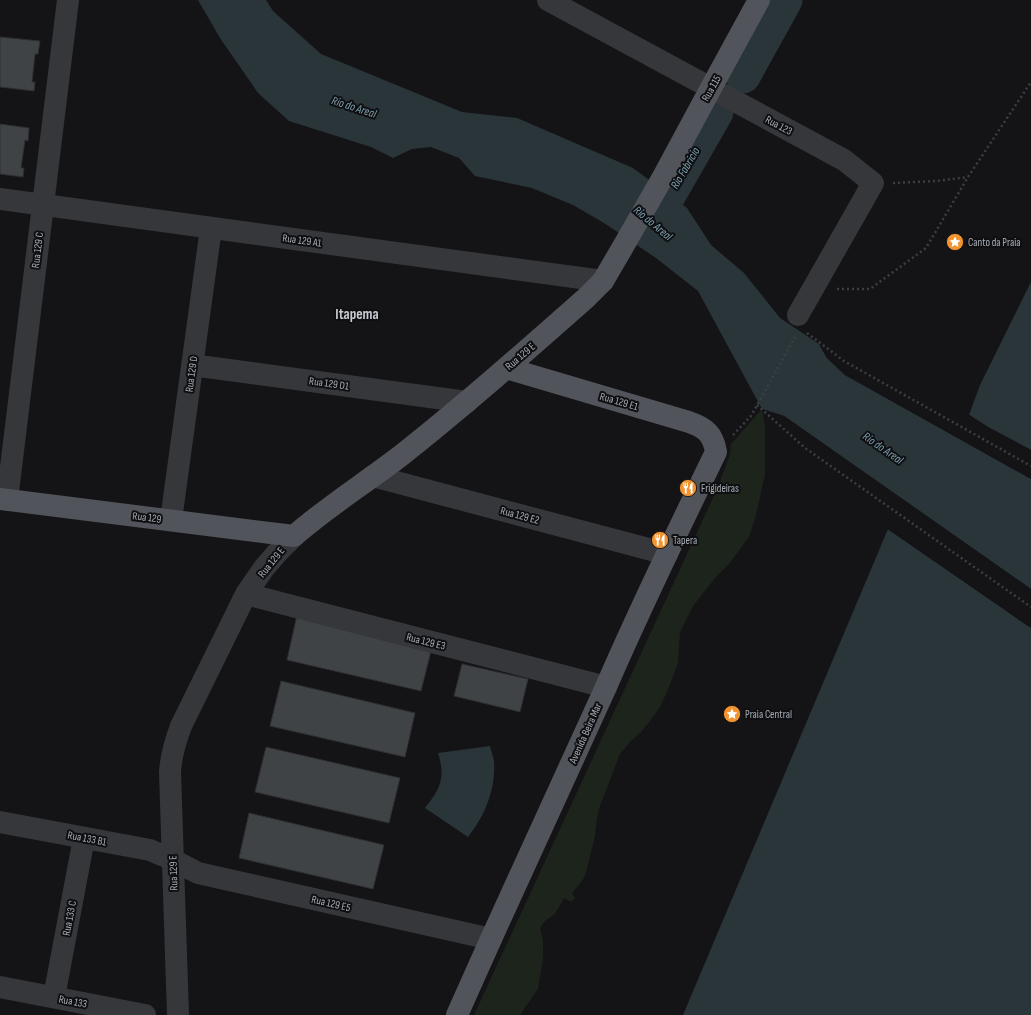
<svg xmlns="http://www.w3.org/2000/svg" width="1031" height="1015" viewBox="0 0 1031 1015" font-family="'Sofia Sans Condensed',sans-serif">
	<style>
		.green { fill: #1c241c }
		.water { fill: #2a353a }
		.pier { fill: #141416 }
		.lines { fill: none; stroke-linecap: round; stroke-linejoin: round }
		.river { stroke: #2a353a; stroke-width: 35 }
		.building { fill: #404346; stroke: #2e2f32 }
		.path { stroke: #3b3e42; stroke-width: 2.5; stroke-dasharray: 2 3; stroke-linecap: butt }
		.minor { stroke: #35373b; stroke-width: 22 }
		.major { stroke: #51545a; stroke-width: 22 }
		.labels { text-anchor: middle; stroke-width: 4; stroke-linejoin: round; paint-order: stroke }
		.street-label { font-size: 11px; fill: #a6adb6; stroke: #0f0f11 }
		.poi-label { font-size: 11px; fill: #a6adb6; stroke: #0f0f11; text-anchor: start }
		.water-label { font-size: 12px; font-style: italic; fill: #7da1b2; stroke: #0f0f11 }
		.district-label { font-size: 15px; font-weight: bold; fill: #c7ccd2; stroke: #0f0f11 }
	</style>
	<rect width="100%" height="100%" fill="#141416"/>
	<path class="green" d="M 762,409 L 765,426 L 765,474 L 756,515 L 749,537 L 729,564 L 716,577 L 693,606 L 680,632 L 678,663 L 667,692 L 660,707 L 650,721 L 641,732 L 630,742 L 620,754 L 600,806 L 597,818 L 595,836 L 586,873 L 582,881 L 572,893 L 575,898 L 571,902 L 564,898 L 555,914 L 545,921 L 540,928 L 543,940 L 543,958 L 538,989 L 520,1015 L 474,1015 L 718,487 L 730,454 L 731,444 Z"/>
	<path class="water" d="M 198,0 L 266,0 L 273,11 L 321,54 L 462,112 L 517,118 L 633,168 L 687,208 L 711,245 L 744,273 L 780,318 L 819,344 L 827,358 L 845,375 L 1031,479 L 1031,589 L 784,416 L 762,409 L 698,291 L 656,258 L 604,223 L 573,205 L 532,188 L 475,176 L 459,158 L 431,147 L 412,149 L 393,158 L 371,147 L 289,121 L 258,93 L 220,38 Z
		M 1031,282 L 1031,450 L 988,427 L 969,415 L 980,385 Z
		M 888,529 L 1031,628 L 1031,1015 L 683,1015 Z
		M 490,746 C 491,751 493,756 494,761 C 496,789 485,816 468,837 L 425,808 C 440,789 446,778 438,753 Z"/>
	<path class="pier" d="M 819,344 L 822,345 L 829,357 L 846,373 L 1014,467 L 1031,477 L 1031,479 L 845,375 L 827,358 Z
		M 762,409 L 784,416 L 1031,589 L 1031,591 L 993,566 L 783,418 L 764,412 Z
		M 968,414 L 988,427 L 1031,450 L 1031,452 L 987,429 L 968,416 Z
		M 886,528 L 889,528 L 1031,626 L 1031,628 Z"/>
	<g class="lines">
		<path class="river" d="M 743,76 L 785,0
			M 653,224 L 669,194 L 716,112"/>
	</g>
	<path class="building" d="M 0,37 L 40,41 L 38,54 L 35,54 L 32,82 L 35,82 L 34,91 L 0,87 Z
		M 0,124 L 29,128 L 28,141 L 25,140 L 21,168 L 24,168 L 23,177 L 0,174 Z
		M 297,615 L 432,647 L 421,691 L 287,660 Z
		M 462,664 L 528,679 L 520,712 L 454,696 Z
		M 281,681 L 415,713 L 405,757 L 270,726 Z
		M 266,747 L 400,778 L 389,823 L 255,792 Z
		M 249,813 L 384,845 L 373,889 L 239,858 Z"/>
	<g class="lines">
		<path class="path" d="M 893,183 L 937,181 L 968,177
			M 837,289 L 870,289 L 926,248 L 968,177 L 1031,82
			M 807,333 L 844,361 L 1031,466
			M 757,405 L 805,448 L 1031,607
			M 733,435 L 751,416 L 796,335"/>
		<path class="minor" d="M 548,0 L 844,160 L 873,183 L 798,315
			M 0,199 L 603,281
			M 192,365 L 467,402
			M 373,476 L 667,554
			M 7,500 L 68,0
			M 171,520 L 211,228
			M 246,594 L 606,687
			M 0,822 L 150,850 L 173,860 L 198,873 L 491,939
			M 0,987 L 145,1015
			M 54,997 L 84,838
			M 178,1015 L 170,772 C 171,756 175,742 181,726 L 246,594 L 264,568 L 277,553 L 294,536"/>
		<path class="major" d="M 0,499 L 294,536 C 328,506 367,482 403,454 C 466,404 526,351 586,298 L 603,281 L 624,245 L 663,177 L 711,88 L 759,0
			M 457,1015 L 491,939 L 606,687 C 640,608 678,530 716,452 C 713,434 706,428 689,422 L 506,368"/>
	</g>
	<defs>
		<symbol id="sight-disc" viewBox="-11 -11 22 22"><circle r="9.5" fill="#f19331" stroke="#0f0f11"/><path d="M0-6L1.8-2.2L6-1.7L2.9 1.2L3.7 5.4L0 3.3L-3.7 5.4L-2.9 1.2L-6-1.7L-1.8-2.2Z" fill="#fff"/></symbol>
		<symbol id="restaurant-disc" viewBox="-11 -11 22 22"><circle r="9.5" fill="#f19331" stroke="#0f0f11"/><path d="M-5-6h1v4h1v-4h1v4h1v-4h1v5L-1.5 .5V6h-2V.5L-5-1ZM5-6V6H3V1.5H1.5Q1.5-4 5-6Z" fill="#fff"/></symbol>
	</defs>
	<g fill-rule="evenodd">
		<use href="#sight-disc" x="945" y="232" width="20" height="20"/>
		<use href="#restaurant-disc" x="678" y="478" width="20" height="20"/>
		<use href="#restaurant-disc" x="650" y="530" width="20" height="20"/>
		<use href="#sight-disc" x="722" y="704" width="20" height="20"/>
	</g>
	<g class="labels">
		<g class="street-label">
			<text transform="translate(711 88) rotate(-61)" y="4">Rua 115</text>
			<text transform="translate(779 125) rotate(28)" y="4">Rua 123</text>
			<text transform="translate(302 240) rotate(8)" y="4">Rua 129 A1</text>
			<text transform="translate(37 250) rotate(-83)" y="4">Rua 129 C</text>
			<text transform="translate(520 356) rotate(-41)" y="4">Rua 129 E</text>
			<text transform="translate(191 374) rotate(-82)" y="4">Rua 129 D</text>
			<text transform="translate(329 383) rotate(8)" y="4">Rua 129 D1</text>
			<text transform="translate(619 401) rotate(16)" y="4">Rua 129 E1</text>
			<text transform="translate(520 515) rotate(15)" y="4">Rua 129 E2</text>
			<text transform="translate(147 517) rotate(7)" y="4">Rua 129</text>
			<text transform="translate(271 562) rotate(-51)" y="4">Rua 129 E</text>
			<text transform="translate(426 641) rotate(14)" y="4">Rua 129 E3</text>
			<text transform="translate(585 733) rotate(-66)" y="4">Avenida Beira Mar</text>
			<text transform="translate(87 838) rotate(11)" y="4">Rua 133 B1</text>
			<text transform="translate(173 873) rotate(-92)" y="4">Rua 129 E</text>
			<text transform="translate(331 903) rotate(13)" y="4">Rua 129 E5</text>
			<text transform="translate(69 918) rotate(-79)" y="4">Rua 133 C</text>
			<text transform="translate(73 1001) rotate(11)" y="4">Rua 133</text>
		</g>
		<g class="poi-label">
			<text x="968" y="246">Canto da Praia</text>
			<text x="701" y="492">Frigideiras</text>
			<text x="673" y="544">Tapera</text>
			<text x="745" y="718">Praia Central</text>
		</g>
		<g class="water-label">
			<text transform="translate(354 107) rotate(18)" y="4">Rio do Areal</text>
			<text transform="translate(685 168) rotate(-60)" y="4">Rio Fabrício</text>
			<text transform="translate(653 223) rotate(40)" y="4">Rio do Areal</text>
			<text transform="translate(883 448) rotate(35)" y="4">Rio do Areal</text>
		</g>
		<g class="district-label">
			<text x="357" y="319">Itapema</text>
		</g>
	</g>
</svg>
